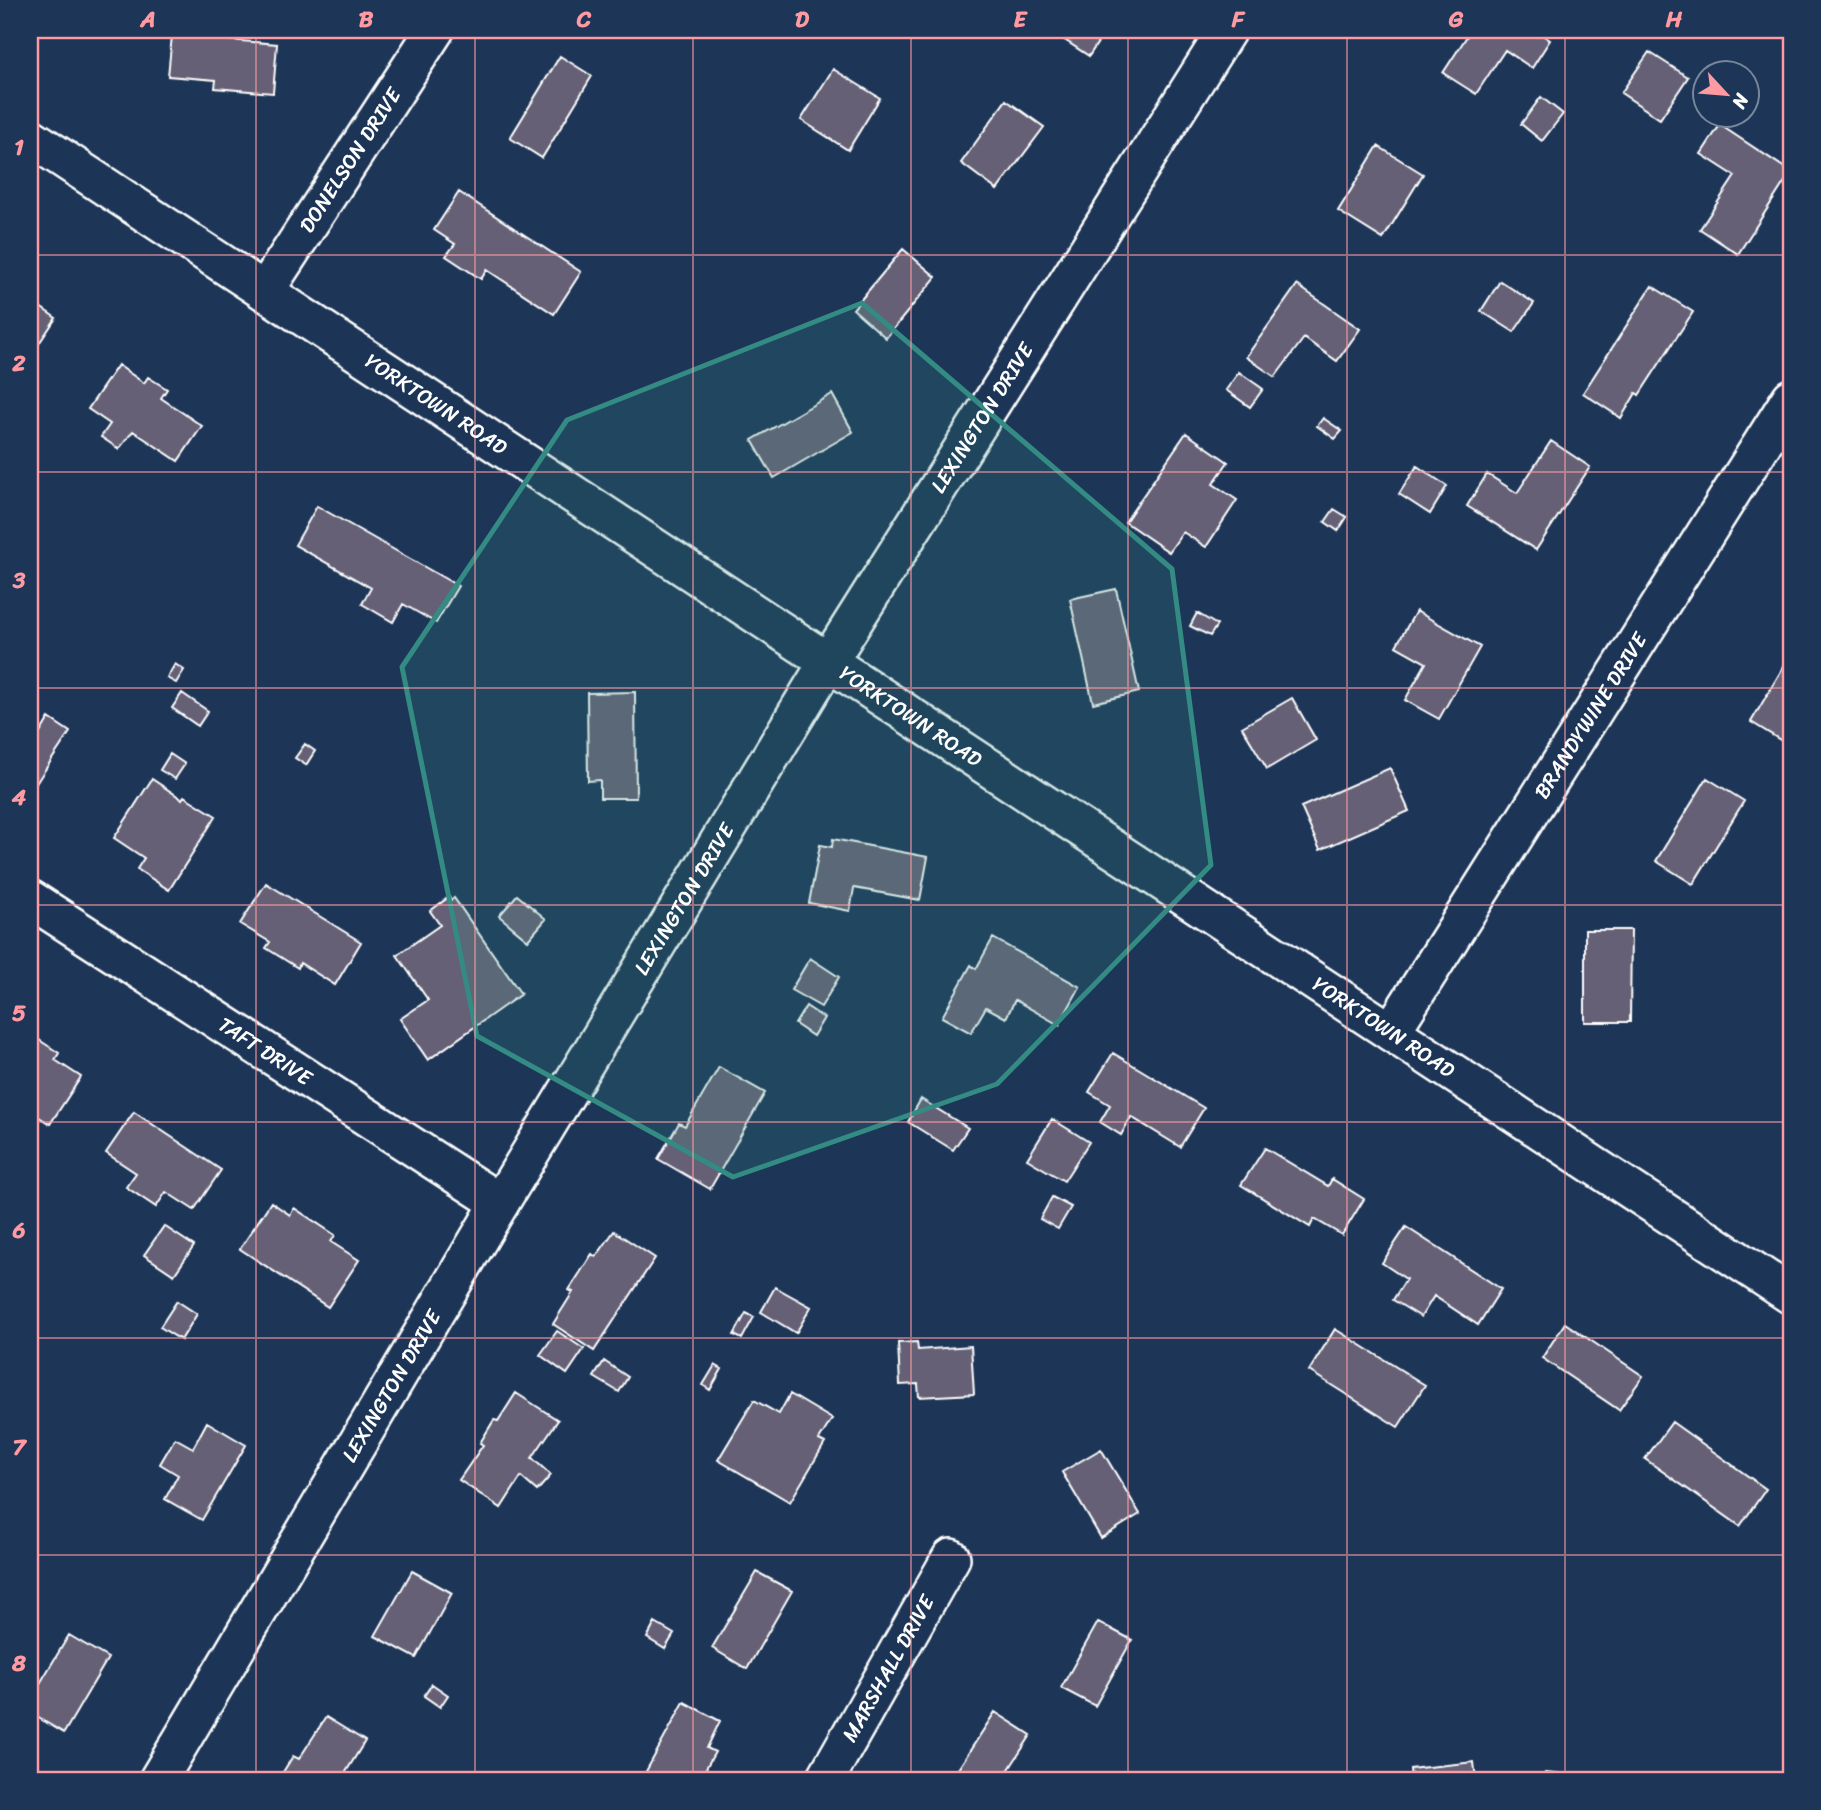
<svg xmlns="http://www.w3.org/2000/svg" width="1821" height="1810" viewBox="0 0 1821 1810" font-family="Sriracha,sans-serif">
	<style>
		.building { fill: #656075; stroke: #fff; stroke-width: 2 }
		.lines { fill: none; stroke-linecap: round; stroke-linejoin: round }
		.minor-casing { stroke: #fff; stroke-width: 42 }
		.minor { stroke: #1d3557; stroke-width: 37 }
		.marked { fill: #338b84; fill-opacity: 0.2; stroke: #338b84; stroke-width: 5; stroke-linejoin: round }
		.grid { fill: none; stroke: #ff9aa2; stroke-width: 2; stroke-opacity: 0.55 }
		.labels { text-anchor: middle; stroke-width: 5; stroke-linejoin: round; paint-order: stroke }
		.street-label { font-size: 21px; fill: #fff; stroke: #1d3557 }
		.neatline { fill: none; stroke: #ff9aa2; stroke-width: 2.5 }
		.grid-label { font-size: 23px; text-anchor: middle; font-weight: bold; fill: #ff9aa2 }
	</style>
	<rect width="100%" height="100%" fill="#1d3557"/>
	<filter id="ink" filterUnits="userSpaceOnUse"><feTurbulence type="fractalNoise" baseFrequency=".0143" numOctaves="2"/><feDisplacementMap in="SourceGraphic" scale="14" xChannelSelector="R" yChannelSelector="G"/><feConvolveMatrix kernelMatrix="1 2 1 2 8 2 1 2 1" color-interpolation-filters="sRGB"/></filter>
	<g filter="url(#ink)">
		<path class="building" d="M 1056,30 L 1106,30 L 1089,56 L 1054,33 Z
			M 1471,30 L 1535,30 L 1550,40 L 1532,68 L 1505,50 L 1476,94 L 1443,73 Z
			M 172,35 L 277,44 L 273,93 L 215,88 L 216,80 L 168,76 Z
			M 1649,52 L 1688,77 L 1660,119 L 1621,93 Z
			M 560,56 L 592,76 L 542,158 L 510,138 Z
			M 833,69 L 880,98 L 848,150 L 801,120 Z
			M 1541,97 L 1563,114 L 1542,141 L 1521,124 Z
			M 1006,100 L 1044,127 L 997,190 L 961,163 Z
			M 1720,125 L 1791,172 L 1738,254 L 1700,229 L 1735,176 L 1701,154 Z
			M 1378,146 L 1423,174 L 1383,239 L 1338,211 Z
			M 459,192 L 581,272 L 554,314 L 487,270 L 481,279 L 446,256 L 455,244 L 434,230 Z
			M 903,249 L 936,277 L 886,338 L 853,309 Z
			M 1500,281 L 1534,303 L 1514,332 L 1481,311 Z
			M 1297,285 L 1360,329 L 1337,361 L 1304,338 L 1275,377 L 1246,357 Z
			M 1652,286 L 1693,312 L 1639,395 L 1636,393 L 1621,418 L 1583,393 Z
			M 30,300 L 56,318 L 30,357 Z
			M 118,365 L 144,383 L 148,377 L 167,389 L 161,398 L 202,426 L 178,461 L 133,431 L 119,449 L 101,437 L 110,424 L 88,409 Z
			M 1239,372 L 1263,389 L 1250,407 L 1226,390 Z
			M 832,394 L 853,432 L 774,478 L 752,440 Z
			M 1323,418 L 1342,431 L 1335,439 L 1317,426 Z
			M 1186,433 L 1228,462 L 1213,484 L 1237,500 L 1206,547 L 1183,532 L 1169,552 L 1125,522 Z
			M 1551,441 L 1590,467 L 1536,550 L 1467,506 L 1487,474 L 1517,493 Z
			M 1417,466 L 1447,486 L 1430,514 L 1399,494 Z
			M 317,506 L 458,586 L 436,623 L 403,604 L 393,622 L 362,604 L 371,588 L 295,545 Z
			M 1334,509 L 1347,517 L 1338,531 L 1325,522 Z
			M 1116,589 L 1139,692 L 1093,703 L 1070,599 Z
			M 1416,611 L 1480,647 L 1439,719 L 1405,700 L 1426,663 L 1396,646 Z
			M 1197,613 L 1217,625 L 1210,636 L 1190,626 Z
			M 1791,654 L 1791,744 L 1790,746 L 1751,722 Z
			M 175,664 L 184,670 L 176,683 L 167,678 Z
			M 635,692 L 636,798 L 600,798 L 600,780 L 588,781 L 587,693 Z
			M 182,693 L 208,711 L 198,726 L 172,708 Z
			M 1292,698 L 1316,740 L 1267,769 L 1242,727 Z
			M 49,718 L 70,732 L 35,785 L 30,782 L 30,726 L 40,733 Z
			M 305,744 L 315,751 L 306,765 L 295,758 Z
			M 170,754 L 185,764 L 175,779 L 160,770 Z
			M 1390,768 L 1409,811 L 1320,850 L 1301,807 Z
			M 1707,778 L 1744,801 L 1693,884 L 1656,861 Z
			M 152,779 L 182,799 L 184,796 L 216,816 L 169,890 L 137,869 L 144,858 L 114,838 Z
			M 833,839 L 928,857 L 920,900 L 854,888 L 850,911 L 809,903 L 820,845 L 832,847 Z
			M 266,883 L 361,942 L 335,985 L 300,963 L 298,968 L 266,948 L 270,942 L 240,924 Z
			M 517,895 L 546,919 L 528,940 L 499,916 Z
			M 449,897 L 451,900 L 454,898 L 521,994 L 428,1060 L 400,1019 L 428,1000 L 397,955 L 440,925 L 430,911 Z
			M 1585,930 L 1631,930 L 1630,1022 L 1585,1022 Z
			M 993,938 L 1080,987 L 1059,1025 L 1015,1000 L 1006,1018 L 986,1007 L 971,1033 L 942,1017 L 971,965 L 976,969 Z
			M 810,958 L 839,977 L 821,1007 L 791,990 Z
			M 806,1006 L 824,1018 L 813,1036 L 795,1024 Z
			M 30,1034 L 59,1053 L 55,1060 L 81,1077 L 50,1124 L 30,1111 Z
			M 1113,1053 L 1204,1108 L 1180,1147 L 1131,1117 L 1121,1135 L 1100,1122 L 1110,1105 L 1089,1092 Z
			M 719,1067 L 765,1093 L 710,1189 L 658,1159 L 679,1123 L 685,1126 Z
			M 921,1099 L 968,1128 L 953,1150 L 908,1122 Z
			M 134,1112 L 221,1170 L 194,1210 L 166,1192 L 156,1207 L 126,1187 L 136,1173 L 106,1153 Z
			M 1052,1119 L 1089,1142 L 1064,1181 L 1027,1159 Z
			M 1265,1148 L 1328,1186 L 1332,1179 L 1364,1199 L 1342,1235 L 1314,1219 L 1310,1227 L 1241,1185 Z
			M 1052,1197 L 1071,1207 L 1058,1229 L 1040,1219 Z
			M 271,1202 L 290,1215 L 294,1208 L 335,1235 L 331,1242 L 359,1260 L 328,1307 L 240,1249 Z
			M 164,1226 L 194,1246 L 174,1275 L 144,1255 Z
			M 1406,1227 L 1501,1289 L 1478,1325 L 1434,1296 L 1421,1317 L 1393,1300 L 1406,1279 L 1382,1263 Z
			M 614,1231 L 655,1258 L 594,1351 L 553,1324 L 573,1292 L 569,1290 L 592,1254 L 596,1257 Z
			M 775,1287 L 811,1307 L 796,1333 L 761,1312 Z
			M 177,1301 L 197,1314 L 181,1340 L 160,1327 Z
			M 746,1313 L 754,1317 L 742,1339 L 734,1335 Z
			M 1565,1323 L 1643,1376 L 1619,1410 L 1542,1358 Z
			M 1335,1329 L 1425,1385 L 1398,1427 L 1309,1371 Z
			M 557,1331 L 584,1349 L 567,1374 L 540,1355 Z
			M 917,1342 L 918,1350 L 971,1346 L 974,1394 L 919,1397 L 918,1384 L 900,1385 L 898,1343 Z
			M 604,1361 L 628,1377 L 619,1392 L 594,1377 Z
			M 715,1365 L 722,1369 L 710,1390 L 703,1385 Z
			M 516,1393 L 558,1420 L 532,1458 L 551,1475 L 537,1491 L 521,1477 L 501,1508 L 459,1480 L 483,1445 L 480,1443 L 494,1420 L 498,1421 Z
			M 790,1394 L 832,1419 L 819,1440 L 825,1443 L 790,1502 L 718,1460 L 754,1400 L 779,1414 Z
			M 207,1422 L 246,1445 L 202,1520 L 165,1499 L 178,1475 L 160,1464 L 175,1438 L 193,1448 Z
			M 1672,1422 L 1766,1489 L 1740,1526 L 1645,1459 Z
			M 1101,1449 L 1140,1514 L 1101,1538 L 1062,1472 Z
			M 412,1571 L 452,1593 L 416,1658 L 375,1636 Z
			M 757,1572 L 792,1591 L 747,1669 L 712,1648 Z
			M 1098,1622 L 1132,1640 L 1095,1706 L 1061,1688 Z
			M 655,1623 L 674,1634 L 665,1649 L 647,1638 Z
			M 69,1635 L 108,1658 L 64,1733 L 30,1713 L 30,1700 Z
			M 432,1684 L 448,1695 L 440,1707 L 424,1696 Z
			M 684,1702 L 720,1721 L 707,1748 L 715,1752 L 701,1777 L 694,1773 L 690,1780 L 654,1780 L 644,1775 Z
			M 995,1712 L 1031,1735 L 1002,1780 L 951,1780 Z
			M 326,1717 L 365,1741 L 341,1780 L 278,1780 L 293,1756 L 299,1759 Z
			M 1474,1762 L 1476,1780 L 1411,1780 L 1410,1769 Z
			M 1545,1773 L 1613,1780 L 1544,1780 Z"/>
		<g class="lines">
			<defs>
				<g id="minor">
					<path id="s1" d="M 30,137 L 1791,1295"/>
					<path id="s2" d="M 265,291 L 435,30"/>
					<path id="s3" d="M 30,899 L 500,1203"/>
					<path id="s4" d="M 1391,1032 L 1791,398"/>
					<path id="s5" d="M 158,1780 L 500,1203 L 828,662 L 1227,30"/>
					<path id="s6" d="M 825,1780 L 951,1558"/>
				</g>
			</defs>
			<use href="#minor" class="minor-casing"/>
			<use href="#minor" class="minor"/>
		</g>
	</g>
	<path class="marked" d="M 862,303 L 1172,569 L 1211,865 L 997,1084 L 733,1177 L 477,1036 L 402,667 L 567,420 Z"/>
	<path class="grid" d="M 256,30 L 256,1780M 475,30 L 475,1780M 693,30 L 693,1780M 911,30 L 911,1780M 1128,30 L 1128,1780M 1347,30 L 1347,1780M 1565,30 L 1565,1780M 30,255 L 1791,255M 30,472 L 1791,472M 30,688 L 1791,688M 30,905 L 1791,905M 30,1122 L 1791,1122M 30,1338 L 1791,1338M 30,1555 L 1791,1555"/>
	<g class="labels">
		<g class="street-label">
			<text dy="7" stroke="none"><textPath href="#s2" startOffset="156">DONELSON DRIVE</textPath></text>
			<text dy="7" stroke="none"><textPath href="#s1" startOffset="486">YORKTOWN ROAD</textPath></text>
			<text dy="7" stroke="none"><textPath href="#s5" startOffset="1592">LEXINGTON DRIVE</textPath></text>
			<text dy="7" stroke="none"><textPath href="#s4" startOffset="374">BRANDYWINE DRIVE</textPath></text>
			<text dy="7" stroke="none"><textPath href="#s1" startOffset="1054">YORKTOWN ROAD</textPath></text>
			<text dy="7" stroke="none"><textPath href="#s5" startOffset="1026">LEXINGTON DRIVE</textPath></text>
			<text dy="7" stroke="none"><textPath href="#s1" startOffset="1620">YORKTOWN ROAD</textPath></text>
			<text dy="7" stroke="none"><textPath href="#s3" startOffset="280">TAFT DRIVE</textPath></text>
			<text dy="7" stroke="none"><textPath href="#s5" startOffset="458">LEXINGTON DRIVE</textPath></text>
			<text dy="7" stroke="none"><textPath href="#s6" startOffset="128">MARSHALL DRIVE</textPath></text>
		</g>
	</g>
	<rect width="1821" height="1810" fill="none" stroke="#1d3557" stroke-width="77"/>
	<g transform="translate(1726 94) rotate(116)"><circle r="33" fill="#1d3557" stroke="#77869a" stroke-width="2"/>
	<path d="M0-5L12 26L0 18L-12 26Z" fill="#ff9aa2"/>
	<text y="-10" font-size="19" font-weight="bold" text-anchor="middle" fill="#ffffff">N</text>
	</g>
	<rect x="38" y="38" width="1745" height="1734" class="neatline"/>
	<g class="grid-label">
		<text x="148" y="27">A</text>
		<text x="366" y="27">B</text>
		<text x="584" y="27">C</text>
		<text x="802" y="27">D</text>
		<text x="1020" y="27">E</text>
		<text x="1238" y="27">F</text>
		<text x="1456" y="27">G</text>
		<text x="1674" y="27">H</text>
		<text x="19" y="155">1</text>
		<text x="19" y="371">2</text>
		<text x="19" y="588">3</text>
		<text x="19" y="805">4</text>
		<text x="19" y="1021">5</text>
		<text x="19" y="1238">6</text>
		<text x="19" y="1455">7</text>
		<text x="19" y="1671">8</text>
	</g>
</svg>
